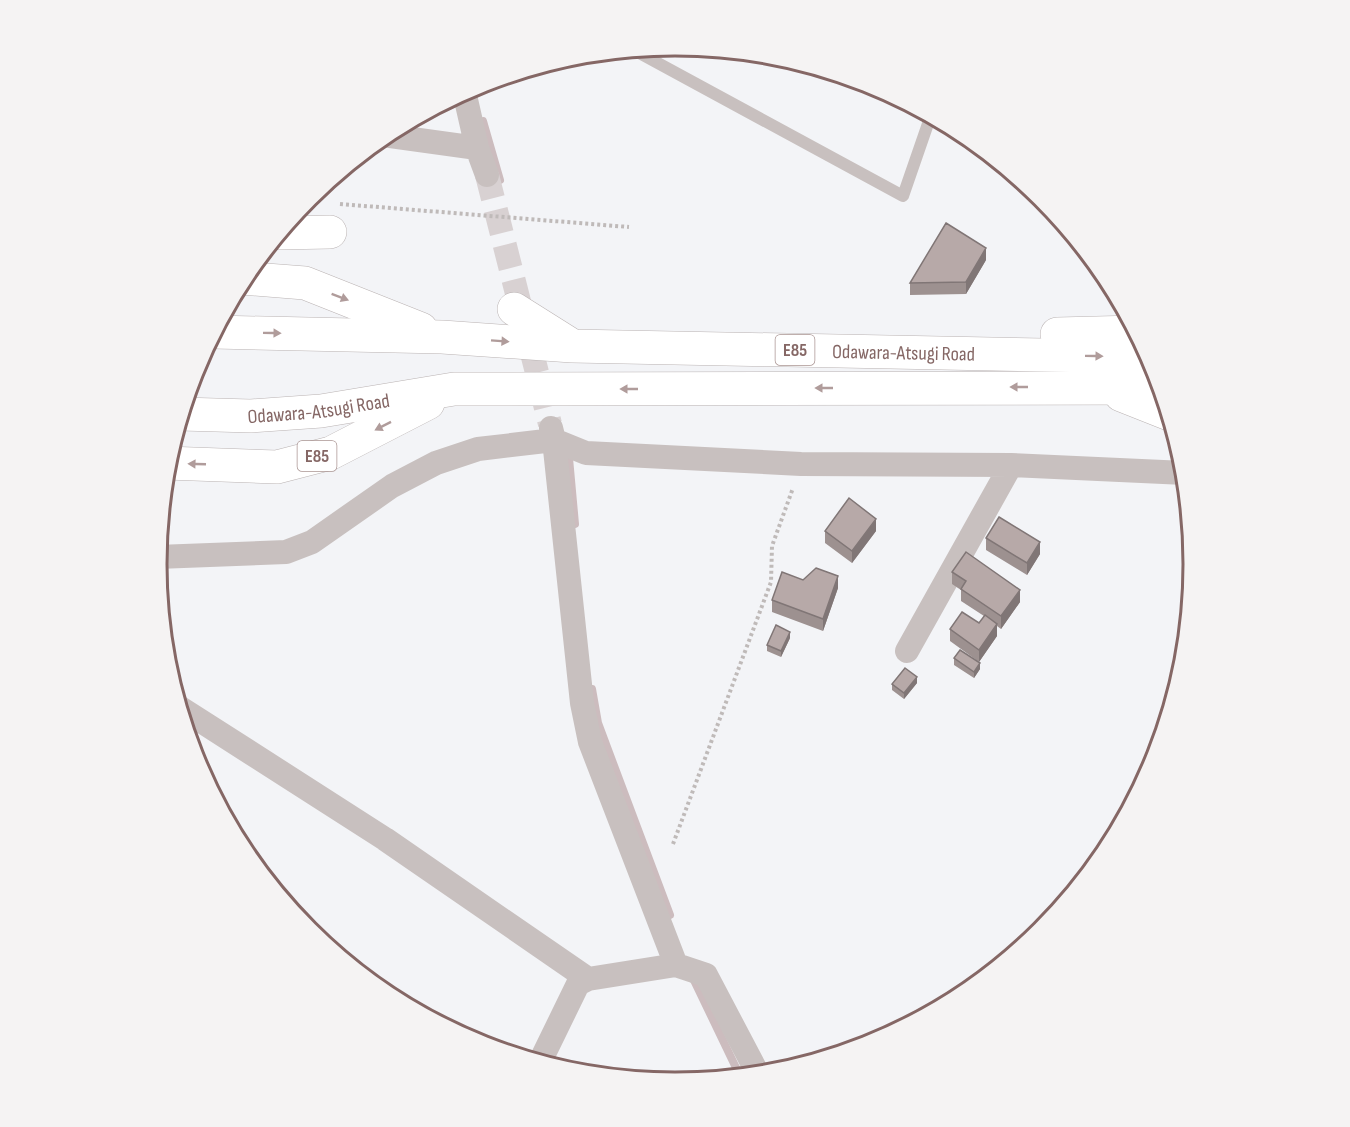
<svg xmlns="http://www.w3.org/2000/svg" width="1350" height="1127" viewBox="0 0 1350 1127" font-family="'Sofia Sans Condensed',sans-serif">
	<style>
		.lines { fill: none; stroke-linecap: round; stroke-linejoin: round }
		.stream { stroke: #ccbcbe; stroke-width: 8 }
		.minor-tunnel { stroke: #d8d1d2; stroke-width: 24; stroke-dasharray: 24 12; stroke-linecap: butt }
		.trunk-casing { stroke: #bab3b3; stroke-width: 34 }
		.path { stroke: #bfbab9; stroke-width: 4; stroke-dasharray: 3 3; stroke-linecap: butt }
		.service { stroke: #c8c0bf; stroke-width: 12 }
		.minor { stroke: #c8c0bf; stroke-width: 24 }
		.trunk { stroke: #fff; stroke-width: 33 }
		.wall { fill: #9d9190 }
		.shaded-wall { fill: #807676 }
		.building { fill: #b7a9a8; stroke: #807676; stroke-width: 1.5 }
		.oneway { fill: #b09c9b }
		.labels { text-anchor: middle; stroke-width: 6; stroke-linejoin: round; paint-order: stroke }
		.shield { fill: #fff; stroke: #aa9593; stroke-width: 1.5 }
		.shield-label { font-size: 18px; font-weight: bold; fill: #856765 }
		.street-label { font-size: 20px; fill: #856765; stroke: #fff }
		.rim { fill: none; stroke: #856765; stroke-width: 3 }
	</style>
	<rect width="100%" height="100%" fill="#f3f4f7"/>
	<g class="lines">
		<path class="stream" d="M 483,121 L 500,180
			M 569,458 L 575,524
			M 592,689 L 598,723 L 670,915
			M 691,974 L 740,1076"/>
		<path class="minor-tunnel" d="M 487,175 L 550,424"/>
		<defs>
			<g id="trunk">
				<path d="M 279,233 L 330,232"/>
				<path d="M 242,278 L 305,283 L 421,329"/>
				<path d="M 514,309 L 568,343"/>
				<path id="s1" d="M 214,332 L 442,337 L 572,346 L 1150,357"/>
				<path d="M 1057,334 L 1136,332"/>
				<path d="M 1121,395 L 1169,414"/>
				<path id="s2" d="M 181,414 L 251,416 L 321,411 L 454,389 L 1161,388"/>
				<path d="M 166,463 L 277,467 L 331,453 L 428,403"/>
			</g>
		</defs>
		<use href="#trunk" class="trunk-casing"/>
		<path class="path" d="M 340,204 L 629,227
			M 673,844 L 771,582 L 772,546 L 793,488"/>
		<path class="service" d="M 632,49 L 903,196 L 931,115"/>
		<path class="minor" d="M 464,91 L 477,148 L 487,175
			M 383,135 L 477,148
			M 551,428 L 554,440 L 582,703 L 590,742 L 676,965
			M 157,557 L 286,552 L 312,542 L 392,486 L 436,463 L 478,449 L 554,440 L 586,453 L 801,464 L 1011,465 L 1185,473
			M 907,651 L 1011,465
			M 179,707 L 385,839 L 588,979 L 676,965 L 706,975 L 758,1074
			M 540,1062 L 578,984 L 588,979"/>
		<use href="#trunk" class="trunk"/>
	</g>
	<path class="wall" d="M 986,260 L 966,294 L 910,295 L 910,283 Z
		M 825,531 L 876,531 L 852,563 L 825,543 Z
		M 986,538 L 1040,554 L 1027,575 L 986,550 Z
		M 952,572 L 1020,602 L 1001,629 L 997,626 L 997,636 L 979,662 L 950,641 L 950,629 L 979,623 L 984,616 L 961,601 L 961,590 L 952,584 Z
		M 803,580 L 838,588 L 823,631 L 772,612 L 772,600 Z
		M 790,638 L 781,657 L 767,651 L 767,645 Z
		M 954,658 L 980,669 L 974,678 L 954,665 Z
		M 917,683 L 904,699 L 892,690 L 892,684 Z"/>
	<path class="shaded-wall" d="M 986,248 L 986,260 L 966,294 L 966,282 Z
		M 876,519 L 876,531 L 852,563 L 852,551 Z
		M 1040,542 L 1040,554 L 1027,575 L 1027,563 Z
		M 838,576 L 838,588 L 823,631 L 823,619 Z
		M 1020,590 L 1020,602 L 1001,629 L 1001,616 Z
		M 997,624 L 997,636 L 979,662 L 979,650 Z
		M 790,632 L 790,638 L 781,657 L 781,651 Z
		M 980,663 L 980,669 L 974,678 L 974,672 Z
		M 917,677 L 917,683 L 904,699 L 904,693 Z"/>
	<path class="building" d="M 946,223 L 986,248 L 966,282 L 910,283 Z
		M 849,498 L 876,519 L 852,551 L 825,531 Z
		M 999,517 L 1040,542 L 1027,563 L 986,538 Z
		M 966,552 L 1020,590 L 1001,616 L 961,589 L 966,581 L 952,572 Z
		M 816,568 L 838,576 L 823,619 L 772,600 L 782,572 L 803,580 Z
		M 962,612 L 979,623 L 985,615 L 997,624 L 979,650 L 950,629 Z
		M 776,625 L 790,632 L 781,651 L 767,645 Z
		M 960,650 L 980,663 L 974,672 L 954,658 Z
		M 905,668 L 917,677 L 904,693 L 892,684 Z
		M 1111,835 L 1114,837 L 1106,852 L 1088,874 L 1085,872 Z"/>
	<defs><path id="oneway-solid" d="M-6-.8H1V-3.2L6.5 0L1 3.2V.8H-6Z" transform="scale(1.5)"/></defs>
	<g class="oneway">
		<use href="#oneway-solid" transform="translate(340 297) rotate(21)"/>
		<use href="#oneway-solid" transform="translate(272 333) rotate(1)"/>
		<use href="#oneway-solid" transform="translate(500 341) rotate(4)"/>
		<use href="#oneway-solid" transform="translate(1094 356) rotate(1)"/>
		<use href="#oneway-solid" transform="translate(1019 387) rotate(180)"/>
		<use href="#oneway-solid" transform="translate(824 388) rotate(180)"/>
		<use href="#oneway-solid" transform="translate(629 389) rotate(180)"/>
		<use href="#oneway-solid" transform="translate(383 426) rotate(153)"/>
		<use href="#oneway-solid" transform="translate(197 464) rotate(-178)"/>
	</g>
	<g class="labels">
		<g class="shield">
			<rect x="775.5" y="335" width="39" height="30" rx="4.5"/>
			<rect x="297.5" y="441" width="39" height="30" rx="4.5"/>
		</g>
		<g class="shield-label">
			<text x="795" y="356">E85</text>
			<text x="317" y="462">E85</text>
		</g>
		<g class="street-label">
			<text dy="7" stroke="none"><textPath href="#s1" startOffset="690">Odawara-Atsugi Road</textPath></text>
			<text dy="7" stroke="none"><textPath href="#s2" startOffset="138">Odawara-Atsugi Road</textPath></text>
		</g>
	</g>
	<path d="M0 0H1350V1127H0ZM167 564a508 508 0 1 1 1016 0a508 508 0 1 1-1016 0Z" fill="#f5f3f3" fill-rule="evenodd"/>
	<path class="rim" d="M167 564a508 508 0 1 1 1016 0a508 508 0 1 1-1016 0Z"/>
</svg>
